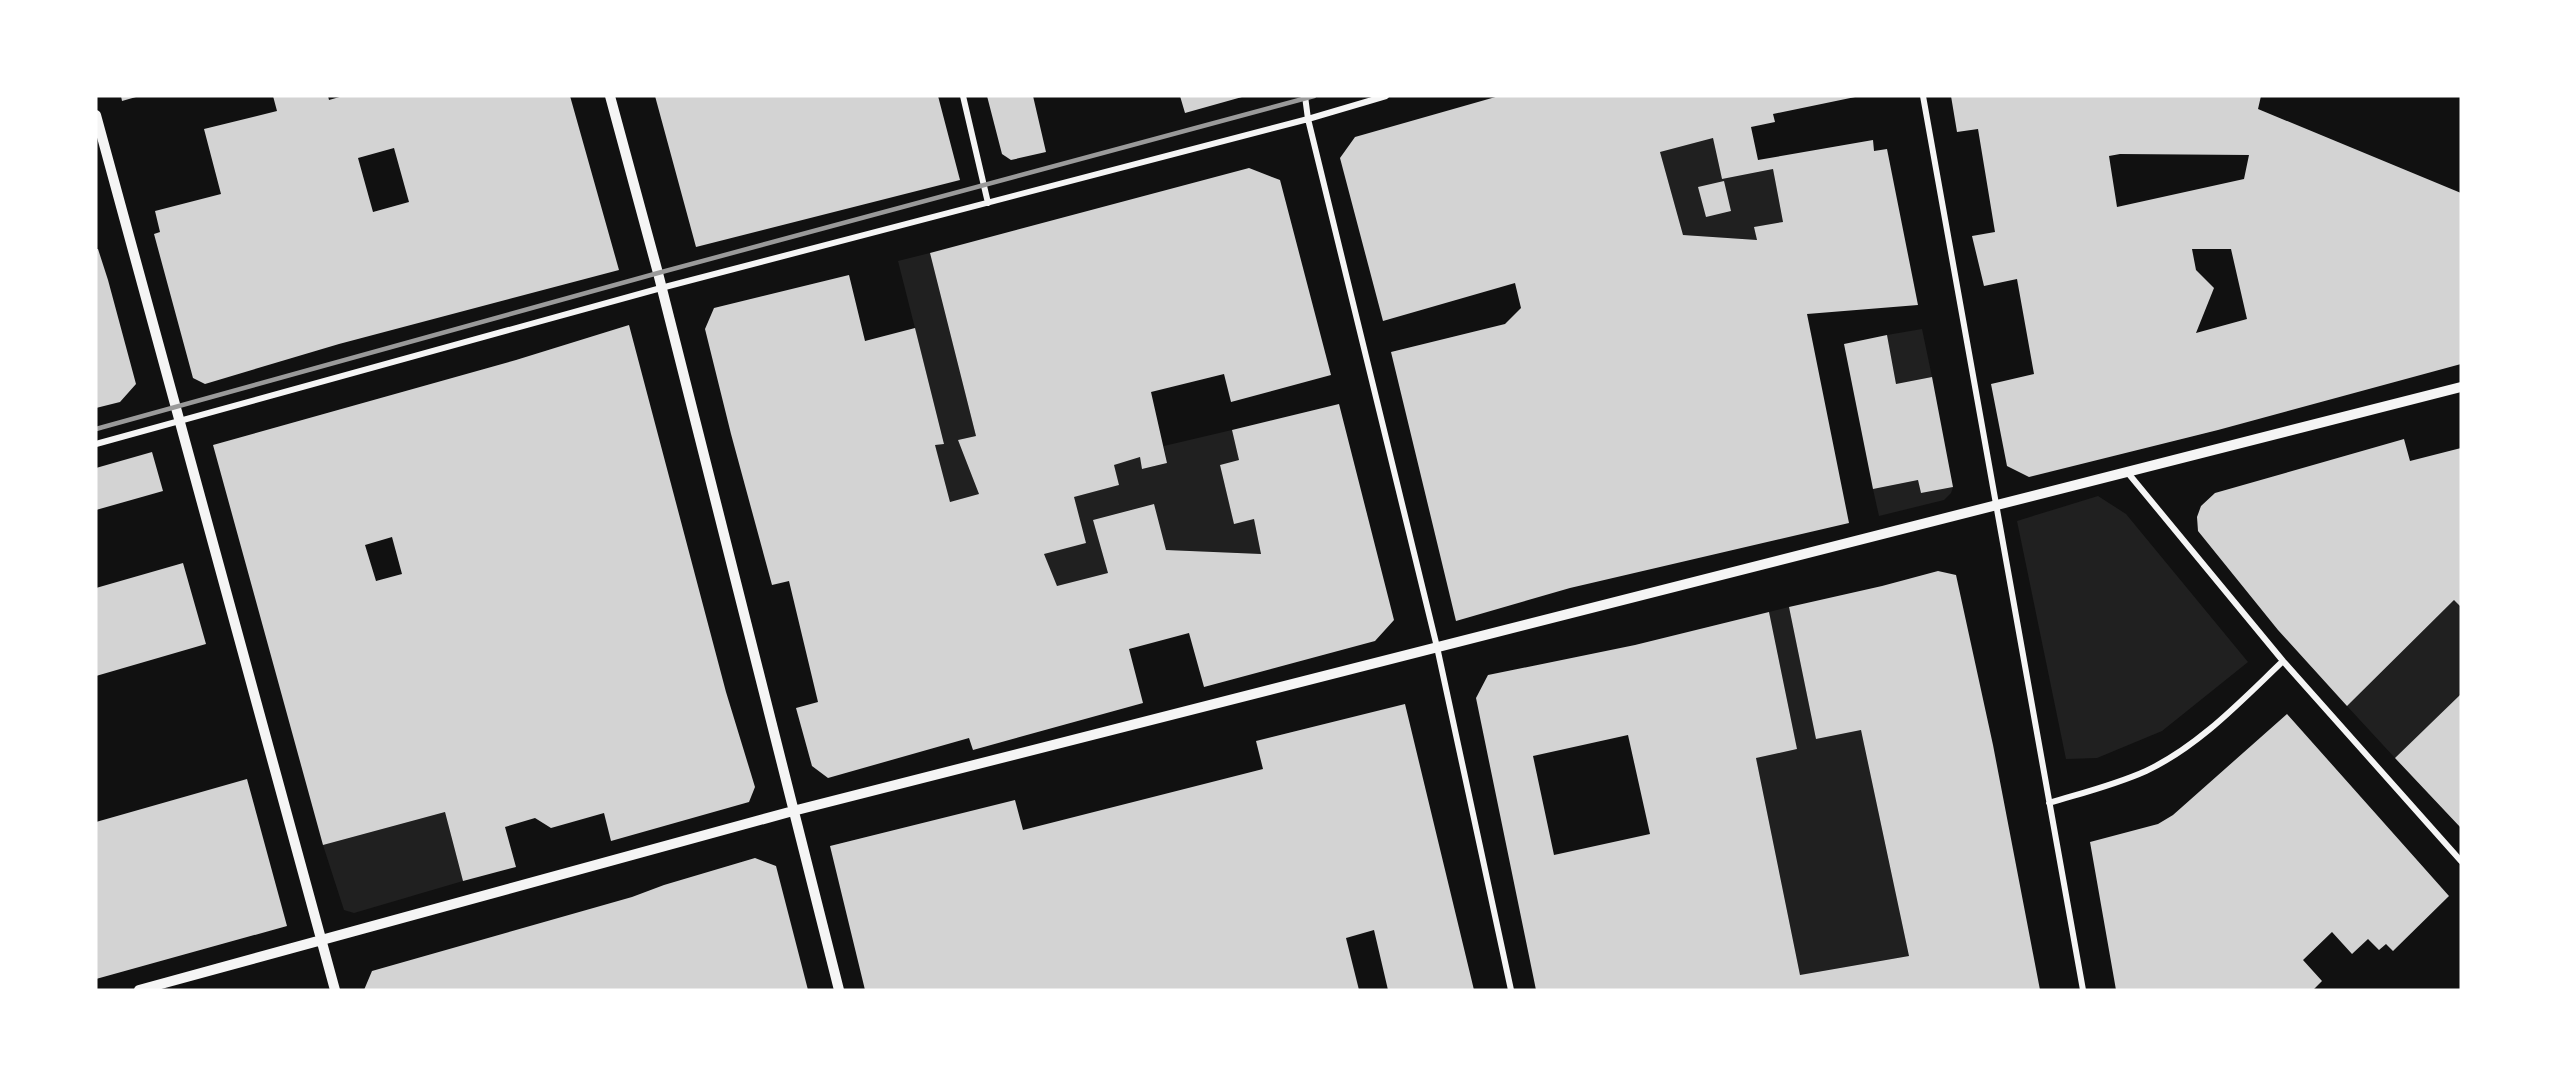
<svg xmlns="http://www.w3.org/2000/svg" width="2557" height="1086" viewBox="0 0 2557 1086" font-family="Karla,sans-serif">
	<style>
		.green { fill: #202020 }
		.building { fill: #d3d3d3; fill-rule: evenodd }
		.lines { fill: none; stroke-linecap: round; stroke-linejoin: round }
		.minor { stroke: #f5f5f5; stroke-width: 6 }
		.tertiary { stroke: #f5f5f5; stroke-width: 10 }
		.rail { stroke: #9a9a9a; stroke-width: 4.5 }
	</style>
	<rect width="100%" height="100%" fill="#111"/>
	<path class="green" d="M 1713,138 L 1722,179 L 1773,169 L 1783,222 L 1755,227 L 1757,240 L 1683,235 L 1660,152 Z
		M 930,253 L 976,436 L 958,440 L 979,494 L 950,502 L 935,445 L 944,443 L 898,261 Z
		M 1922,329 L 1932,377 L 1896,384 L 1887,335 Z
		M 1232,430 L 1239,460 L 1220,465 L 1234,523 L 1254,519 L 1261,554 L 1166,550 L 1153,504 L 1093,520 L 1108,573 L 1057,586 L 1044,554 L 1074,497 L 1119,485 L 1114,465 L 1140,457 L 1143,469 L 1167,463 L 1164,446 Z
		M 1918,480 L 1921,493 L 1953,487 L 1951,493 L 1944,500 L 1879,516 L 1873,489 Z
		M 2098,496 L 2126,514 L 2248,662 L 2162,731 L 2097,758 L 2066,759 L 2017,521 Z
		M 2454,600 L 2461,607 L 2461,694 L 2395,758 L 2347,706 Z
		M 1789,607 L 1816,739 L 1861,730 L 1909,956 L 1800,975 L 1756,758 L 1797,749 L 1769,612 Z
		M 445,812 L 463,881 L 354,913 L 344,910 L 323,845 Z"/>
	<path class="building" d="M 121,96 L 136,96 L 136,97 L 122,101 Z
		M 273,96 L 328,96 L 329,100 L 343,96 L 570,96 L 619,270 L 339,344 L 205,384 L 193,378 L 154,234 L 160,232 L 155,211 L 221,194 L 204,129 L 277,111 ZM 394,148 L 409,202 L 373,212 L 358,158 Z
		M 655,96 L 938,96 L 960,180 L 696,247 Z
		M 987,96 L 1033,96 L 1046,152 L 1011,160 L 1002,154 Z
		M 1180,96 L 1242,96 L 1242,97 L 1185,113 Z
		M 1499,96 L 1860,96 L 1773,114 L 1775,122 L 1751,127 L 1758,160 L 1873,140 L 1874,151 L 1887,149 L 1918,305 L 1807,314 L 1849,523 L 1570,588 L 1456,621 L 1391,352 L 1505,324 L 1521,308 L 1515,283 L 1383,321 L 1340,158 L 1355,137 ZM 1713,138 L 1722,179 L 1773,169 L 1783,222 L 1754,227 L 1757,240 L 1683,235 L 1660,152 Z
		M 1951,96 L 2261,96 L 2258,109 L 2461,193 L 2461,364 L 2218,430 L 2029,477 L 2007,466 L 1991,384 L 2034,374 L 2017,279 L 1984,286 L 1972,236 L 1995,232 L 1978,129 L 1957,132 ZM 2120,154 L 2249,155 L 2244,179 L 2117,207 L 2109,156 ZM 2192,249 L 2231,249 L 2247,319 L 2196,333 L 2214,288 L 2196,270 Z
		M 1249,168 L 1280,180 L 1331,375 L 1231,402 L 1224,374 L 1151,392 L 1167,463 L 1142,469 L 1140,457 L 1114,465 L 1119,485 L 1074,497 L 1086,543 L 1044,554 L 1057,586 L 1108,573 L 1093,520 L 1154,504 L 1166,550 L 1261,554 L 1254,519 L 1234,524 L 1220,465 L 1239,460 L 1232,430 L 1339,404 L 1394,620 L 1375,641 L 1204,687 L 1189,633 L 1129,649 L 1143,703 L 973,750 L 969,738 L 828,778 L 812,766 L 796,708 L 818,702 L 789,581 L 772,585 L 731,434 L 705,329 L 714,308 L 849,275 L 865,341 L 915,328 L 944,444 L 935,445 L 950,502 L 979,494 L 958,440 L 976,436 L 930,253 Z
		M 1724,181 L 1731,211 L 1706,217 L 1698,187 Z
		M 96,249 L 98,249 L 108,280 L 136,384 L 120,402 L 96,408 Z
		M 629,325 L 726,692 L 755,787 L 749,802 L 611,841 L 604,813 L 551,828 L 535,818 L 505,827 L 516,867 L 463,881 L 445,812 L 323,845 L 213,445 L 516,360 ZM 392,537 L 402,574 L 376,581 L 365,545 Z
		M 1887,335 L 1896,384 L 1932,377 L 1953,487 L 1921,493 L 1918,480 L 1873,489 L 1844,344 Z
		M 2404,439 L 2410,461 L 2461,448 L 2461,607 L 2454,600 L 2347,706 L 2278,630 L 2198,531 L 2197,517 L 2201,506 L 2215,493 Z
		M 152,452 L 163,491 L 96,510 L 96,468 Z
		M 183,563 L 206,644 L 96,676 L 96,588 Z
		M 1938,571 L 1956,575 L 1993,745 L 2040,990 L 1536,990 L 1476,698 L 1488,675 L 1635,645 L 1769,612 L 1797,749 L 1756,758 L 1800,975 L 1909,956 L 1861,730 L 1816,739 L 1789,607 L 1882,586 ZM 1628,735 L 1650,834 L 1554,855 L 1533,756 Z
		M 2461,694 L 2461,828 L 2395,758 Z
		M 1405,704 L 1474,990 L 1388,990 L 1374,930 L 1346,938 L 1359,990 L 865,990 L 830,846 L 1015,800 L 1023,830 L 1263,769 L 1256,741 Z
		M 2287,714 L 2449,896 L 2393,951 L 2386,944 L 2379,950 L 2368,939 L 2352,954 L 2332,932 L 2303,960 L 2322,981 L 2313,990 L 2116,990 L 2090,842 L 2158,824 L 2173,815 Z
		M 247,779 L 287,926 L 96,979 L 96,822 Z
		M 755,858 L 776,866 L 808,990 L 364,990 L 372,971 L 632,897 L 664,885 Z"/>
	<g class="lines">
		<path class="minor" d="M 963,96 L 988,203
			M 1305,96 L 1308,119 L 1437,647 L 1511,990
			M 1923,96 L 2083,990
			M 96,444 L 661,288 L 1308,119 L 1386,96
			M 2128,473 L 2283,661 L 2461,861
			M 2049,803 C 2082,793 2115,785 2146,771 C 2199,746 2241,701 2283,661"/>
		<path class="tertiary" d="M 610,96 L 658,273 L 839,990
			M 96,115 L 335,990
			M 139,990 L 793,811 L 2461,387"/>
		<path class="rail" d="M 96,429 L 658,273 L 1314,96"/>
	</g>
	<rect width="2557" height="1086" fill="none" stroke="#ffffff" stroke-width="195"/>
</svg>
